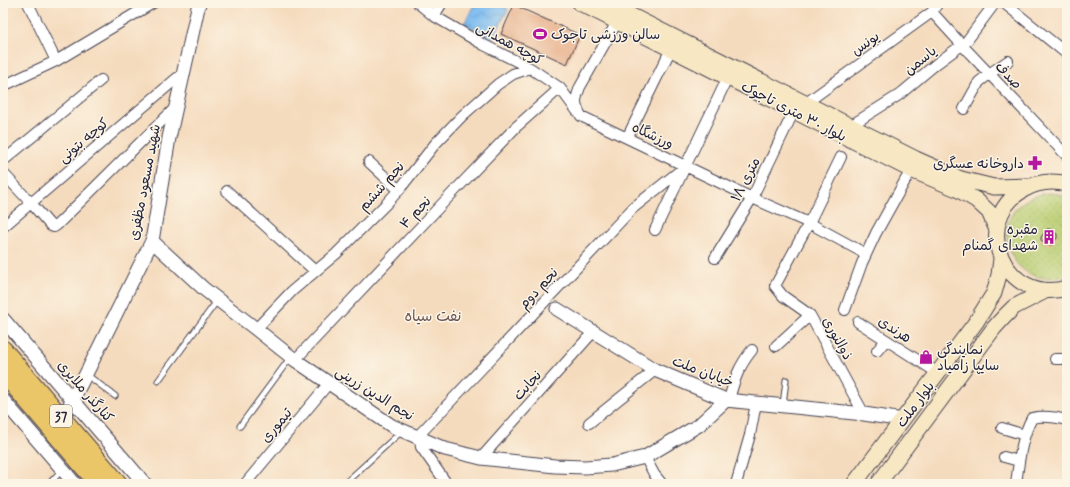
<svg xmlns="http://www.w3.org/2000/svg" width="1070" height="487" viewBox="0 0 1070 487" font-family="Mynerve,'Playpen Sans Arabic',sans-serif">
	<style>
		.grass { fill: url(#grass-dots); stroke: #6e7856 }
		.water { fill: url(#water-waves); stroke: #4f6f96 }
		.building { fill: #e6ac86 }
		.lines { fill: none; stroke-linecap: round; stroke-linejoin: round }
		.service-casing { stroke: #423e4f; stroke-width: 7 }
		.minor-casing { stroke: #423e4f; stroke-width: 12 }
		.tertiary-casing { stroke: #423e4f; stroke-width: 15 }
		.secondary-casing { stroke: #423e4f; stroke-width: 17 }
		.trunk-casing { stroke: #423e4f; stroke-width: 19 }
		.service { stroke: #fff; stroke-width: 5 }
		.minor { stroke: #fff; stroke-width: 10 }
		.tertiary { stroke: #fff; stroke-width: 13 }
		.secondary { stroke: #f7e8c3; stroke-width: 15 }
		.trunk { stroke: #ebc669; stroke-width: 17 }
		.labels { text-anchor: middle; stroke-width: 3; stroke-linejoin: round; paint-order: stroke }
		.shield { fill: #fcf5e5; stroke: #63616e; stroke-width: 1 }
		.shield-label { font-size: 13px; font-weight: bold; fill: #22223b }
		.poi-label { font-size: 14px; fill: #22223b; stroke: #fcf5e5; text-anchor: start }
		.street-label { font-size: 14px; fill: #22223b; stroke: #fcf5e5 }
		.neighbourhood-label { font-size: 15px; fill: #675255; stroke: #fcf5e5 }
	</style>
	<defs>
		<pattern id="grass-dots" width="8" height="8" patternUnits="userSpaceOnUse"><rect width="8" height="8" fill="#b9ce72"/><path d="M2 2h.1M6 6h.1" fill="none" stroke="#9fb164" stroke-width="1.8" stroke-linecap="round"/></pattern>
		<pattern id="water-waves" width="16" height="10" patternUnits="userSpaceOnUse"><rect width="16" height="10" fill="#7cbcf1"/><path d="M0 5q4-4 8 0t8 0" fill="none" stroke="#6ba1d0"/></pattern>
	</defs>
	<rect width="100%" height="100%" fill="#fcf5e5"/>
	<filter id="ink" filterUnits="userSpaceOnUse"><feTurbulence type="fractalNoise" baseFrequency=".025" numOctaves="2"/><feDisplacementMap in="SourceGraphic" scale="8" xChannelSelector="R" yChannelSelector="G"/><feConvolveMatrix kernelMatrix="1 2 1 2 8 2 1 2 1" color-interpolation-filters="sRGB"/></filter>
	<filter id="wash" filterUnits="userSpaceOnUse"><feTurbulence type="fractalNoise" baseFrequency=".012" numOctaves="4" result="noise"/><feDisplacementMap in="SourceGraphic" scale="16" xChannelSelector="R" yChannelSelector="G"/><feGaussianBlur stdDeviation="0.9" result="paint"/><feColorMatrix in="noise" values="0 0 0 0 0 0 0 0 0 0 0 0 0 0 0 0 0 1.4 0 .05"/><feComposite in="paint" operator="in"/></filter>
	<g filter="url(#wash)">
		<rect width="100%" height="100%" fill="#f5dbbe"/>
		<path class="grass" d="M 1048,193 L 1058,194 L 1067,197 L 1067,274 C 1006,299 978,202 1048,193 Z"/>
		<path class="water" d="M 475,3 L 496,3 L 508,9 L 493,39 L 464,24 Z"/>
		<g id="blocks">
			<path class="building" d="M 514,5 L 580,35 L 567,64 L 501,34 Z
				M 1047,229 L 1050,229 L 1057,234 L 1057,238 L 1051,245 L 1047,244 L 1041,240 L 1041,237 Z"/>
		</g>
	</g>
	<g filter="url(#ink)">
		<use href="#blocks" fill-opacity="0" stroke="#423e4f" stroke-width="1"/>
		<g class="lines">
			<defs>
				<path id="service" d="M 87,375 L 115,396
					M 158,381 L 217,301
					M 783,405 L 786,380
					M 240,426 L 290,358
					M 49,484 L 62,470
					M 344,484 L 402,431"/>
				<path id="minor" d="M 28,3 L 56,61
					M 418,3 L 434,16 L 484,45 L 530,68 L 560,88 L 577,111
					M 1004,3 L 1067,54
					M 932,12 L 962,45 L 1067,156
					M 434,16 L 442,3
					M 617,22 L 580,87 C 575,101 574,102 581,116 L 752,198 L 809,223 L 866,254
					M 3,86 L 56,61 L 153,3
					M 806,103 L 932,12 L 938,3
					M 964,109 L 979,82 L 989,74 L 1008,61
					M 850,126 L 899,95 L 936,64 L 966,42 L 995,3
					M 627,138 L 671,49
					M 841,157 L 809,223 L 775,286 L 783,296 L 810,315 L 864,414
					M 3,161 L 101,80
					M 369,162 L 399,190
					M 3,173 L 31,203 L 51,226 L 54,227 L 57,225 L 175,108
					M 227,191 L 315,271
					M 3,227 L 177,78 L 183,76
					M 655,230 L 728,77
					M 715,258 L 752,198 L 794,111
					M 845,310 L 862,263 L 876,233 L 911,170
					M 858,322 L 938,373
					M 256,329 L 292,291 L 336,254 L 386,204 L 399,190 L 435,144 L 462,116 L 498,84 L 513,74 L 530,68
					M 776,346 L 810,315
					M 877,351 L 886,340
					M 1055,359 L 1067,359
					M 295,360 L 442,204 L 516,127 L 560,88
					M 729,400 C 734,380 739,366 752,350
					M 589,423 L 655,370
					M 1002,428 L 1025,435
					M 417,437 L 633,208 L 686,166
					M 420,438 L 421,447 L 447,484
					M 645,457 L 654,474 L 662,484
					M 1004,457 L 1019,461
					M 481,458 L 594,331
					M 245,484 L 329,383
					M 736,484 L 750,435 L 756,403
					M 1016,484 C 1019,462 1021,438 1032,418 C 1044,415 1055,417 1067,420"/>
				<path id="tertiary" d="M 152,241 L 204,289 L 256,329 L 295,360 L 392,426 L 445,449 L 481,458 L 555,466 L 585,467 L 612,465 L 645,457 L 699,425 L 726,400
					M 557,309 L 655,370 L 726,400 L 864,414 L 903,420
					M 3,319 L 145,484
					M 3,400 L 75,484
					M 63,418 L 86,374 L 152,241 L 169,138 L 199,3"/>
				<path id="secondary" d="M 580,3 L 911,170 L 957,189 L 976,200 L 989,212 L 997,230
					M 606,3 L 916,159 L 961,179 L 994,187 L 1029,186
					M 1067,184 C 1051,180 1037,182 1023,190 C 969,222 1005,306 1067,288
					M 854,484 L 976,322 L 994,293 L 999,275 L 1001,259
					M 878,484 L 994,328 L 1004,317 L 1014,307 L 1045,291"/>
				<path id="trunk" d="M 3,349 L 119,484
					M 3,373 L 98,484"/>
			</defs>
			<use href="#service" class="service-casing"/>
			<use href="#minor" class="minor-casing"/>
			<use href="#tertiary" class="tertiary-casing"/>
			<use href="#secondary" class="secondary-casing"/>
			<use href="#trunk" class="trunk-casing"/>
			<use href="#service" class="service"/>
			<use href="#minor" class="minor"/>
			<use href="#tertiary" class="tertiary"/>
			<use href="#secondary" class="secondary"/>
			<use href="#trunk" class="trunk"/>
		</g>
	</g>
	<defs>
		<symbol id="stadium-bare" viewBox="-9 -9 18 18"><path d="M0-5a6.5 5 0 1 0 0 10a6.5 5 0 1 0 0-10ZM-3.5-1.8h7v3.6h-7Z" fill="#b5179e" stroke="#fcf5e5" stroke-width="2.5" paint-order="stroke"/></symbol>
		<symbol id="pharmacy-bare" viewBox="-9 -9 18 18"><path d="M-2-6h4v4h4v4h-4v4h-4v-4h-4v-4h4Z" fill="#b5179e" stroke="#fcf5e5" stroke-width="2.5" paint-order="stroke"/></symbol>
		<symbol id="building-bare" viewBox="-9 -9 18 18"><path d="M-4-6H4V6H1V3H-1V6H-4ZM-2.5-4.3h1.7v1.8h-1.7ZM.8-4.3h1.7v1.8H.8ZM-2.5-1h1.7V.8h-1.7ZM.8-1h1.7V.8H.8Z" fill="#b5179e" stroke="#fcf5e5" stroke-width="2.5" paint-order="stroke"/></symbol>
		<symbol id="shop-bare" viewBox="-9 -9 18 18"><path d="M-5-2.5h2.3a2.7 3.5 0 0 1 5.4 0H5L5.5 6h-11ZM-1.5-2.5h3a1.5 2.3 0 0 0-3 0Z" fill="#b5179e" stroke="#fcf5e5" stroke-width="2.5" paint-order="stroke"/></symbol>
	</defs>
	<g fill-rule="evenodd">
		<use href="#stadium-bare" x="530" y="24" width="20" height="20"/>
		<use href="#pharmacy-bare" x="1025" y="153" width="20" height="20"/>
		<use href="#building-bare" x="1039" y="227" width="20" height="20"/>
		<use href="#shop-bare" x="916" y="347" width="20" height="20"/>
	</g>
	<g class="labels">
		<rect class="shield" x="50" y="405" width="22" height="22" rx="3"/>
		<g class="shield-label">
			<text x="61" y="421">37</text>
		</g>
		<g class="poi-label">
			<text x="551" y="39">سالن ورزشی تاجوک</text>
			<text x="1024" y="168" text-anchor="end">داروخانه عسگری</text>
			<text x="1038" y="234" text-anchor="end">مقبره<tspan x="1038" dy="16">شهدای گمنام</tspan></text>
			<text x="937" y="354">نمایندگی<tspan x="937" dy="16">سایپا زامیاد</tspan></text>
		</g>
		<g class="street-label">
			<text transform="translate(510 43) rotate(29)" y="5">کوچه همدانی</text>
			<text transform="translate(865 43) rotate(-36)" y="5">یونس</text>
			<text transform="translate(920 60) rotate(-39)" y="5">یاسمن</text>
			<text transform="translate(1009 75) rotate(47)" y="5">صدف</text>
			<text transform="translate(794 111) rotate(27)" y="5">بلوار ۳۰ متری تاجوک</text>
			<text transform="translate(653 135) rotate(25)" y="5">ورزشگاه</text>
			<text transform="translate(83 140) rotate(-40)" y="5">کوچه بتونی</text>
			<text transform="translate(745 179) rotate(-63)" y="5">۱۸ متری</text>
			<text transform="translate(144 182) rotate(-79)" y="5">شهید مسعود مظفری</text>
			<text transform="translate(381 186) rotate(-48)" y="5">نجم ششم</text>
			<text transform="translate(415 212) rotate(-47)" y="5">نجم ۴</text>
			<text transform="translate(538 288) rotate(-47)" y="5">نجم دوم</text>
			<text transform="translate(895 329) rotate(33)" y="5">هرندی</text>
			<text transform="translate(838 338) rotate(61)" y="5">ذوالنوری</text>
			<text transform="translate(703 371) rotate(21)" y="5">خیابان ملت</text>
			<text transform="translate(527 385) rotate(-48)" y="5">نجابت</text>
			<text transform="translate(86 391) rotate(49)" y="5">کنارگذر ملایری</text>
			<text transform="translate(375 393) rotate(32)" y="5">نجم الدین زرینی</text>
			<text transform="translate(915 404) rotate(-53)" y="5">بلوار ملت</text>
			<text transform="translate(276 425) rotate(-50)" y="5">تیموری</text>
		</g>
		<g class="neighbourhood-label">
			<text x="433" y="321">نفت سیاه</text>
		</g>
	</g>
	<rect width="1070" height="487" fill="none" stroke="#fcf5e5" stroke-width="16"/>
</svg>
